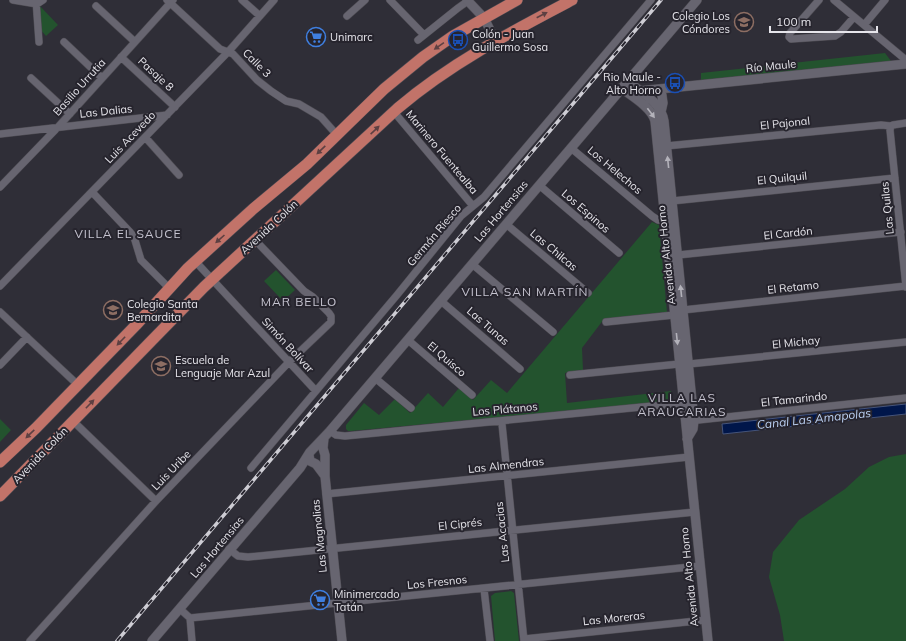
<svg xmlns="http://www.w3.org/2000/svg" width="906" height="641" viewBox="0 0 906 641" font-family="Mulish,sans-serif">
	<style>
		.green { fill: #23532e }
		.water { fill: #00164a; stroke: #45547a }
		.lines { fill: none; stroke-linecap: round; stroke-linejoin: round }
		.minor-casing { stroke: #4e4c53; stroke-width: 8 }
		.tertiary-casing { stroke: #4e4c53; stroke-width: 10 }
		.primary-casing { stroke: #4e4c53; stroke-width: 12 }
		.minor { stroke: #676570; stroke-width: 7 }
		.tertiary { stroke: #676570; stroke-width: 9 }
		.primary { stroke: #c27369; stroke-width: 11 }
		.rail-casing { stroke: #cecdd4; stroke-width: 3.5 }
		.rail { stroke: #26242d; stroke-width: 2; stroke-dasharray: 6; stroke-linecap: butt }
		.oneway { fill: #5d4042 }
		.oneway2 { fill: #b3b2ba }
		.labels { text-anchor: middle; stroke-width: 4; stroke-linejoin: round; paint-order: stroke }
		.poi-label { font-size: 11px; fill: #e6e5eb; stroke: #26242d; text-anchor: start }
		.street-label { font-size: 11px; fill: #e6e5eb; stroke: #26242d }
		.neighbourhood-label { font-size: 12px; letter-spacing: 1px; fill: #c6c4d0; stroke: #26242d }
		.water-label { font-size: 12px; font-style: italic; fill: #bacff1; stroke: #26242d }
	</style>
	<rect width="100%" height="100%" fill="#2f2e37"/>
	<path class="green" d="M 39,5 L 58,25 L 46,36 L 39,28 Z
		M 885,53 L 891,61 L 701,80 L 701,73 Z
		M 652,222 L 659,225 L 667,312 L 604,319 L 582,348 L 583,370 L 565,373 L 567,403 L 671,391 L 672,401 L 351,431 L 348,431 L 346,429 L 346,425 L 364,403 L 379,415 L 395,399 L 410,413 L 428,393 L 443,407 L 459,388 L 473,400 L 491,380 L 507,393 Z
		M 276,270 L 295,290 L 283,301 L 264,281 Z
		M 0,419 L 11,430 L 0,442 Z
		M 906,454 L 906,641 L 784,641 L 780,615 L 769,577 L 773,552 L 799,520 L 845,489 L 869,467 L 889,457 Z
		M 511,591 L 514,593 L 519,641 L 495,641 L 491,596 L 495,593 Z"/>
	<path class="water" d="M 906,404 L 906,414 L 723,434 L 722,424 Z"/>
	<g class="lines">
		<defs>
			<path id="minor" d="M 13,0 L 37,4 L 43,0
				M 36,0 L 39,42
				M 167,0 L 220,49 L 233,54 L 257,80 L 271,91 L 286,101 L 299,104 L 321,117 L 337,135
				M 242,0 L 260,16
				M 390,0 L 424,35
				M 819,0 L 790,33 L 789,37 L 791,39 L 835,36 L 841,32 L 854,17
				M 834,0 L 906,60
				M 96,6 L 135,42
				M 347,16 L 365,0
				M 864,25 L 885,0
				M 418,40 L 458,8 L 468,1
				M 64,42 L 102,78
				M 121,57 L 175,107
				M 31,78 L 70,114
				M 394,112 L 473,206
				M 891,126 L 890,130 L 906,287
				M 0,134 L 167,115
				M 145,137 L 179,175
				M 666,146 L 881,125 L 891,126 L 893,125 L 906,123
				M 571,148 L 652,216 L 658,220 L 665,221
				M 539,185 L 619,253
				M 0,187 L 58,127 L 173,0
				M 92,192 L 130,232 L 134,237 L 141,260 L 169,288
				M 672,201 L 895,178
				M 506,224 L 588,293
				M 678,255 L 901,232
				M 195,261 L 316,391
				M 472,264 L 553,332
				M 0,286 L 228,52 L 274,0
				M 441,301 L 520,369
				M 683,310 L 906,286
				M 0,312 L 78,385
				M 606,322 L 674,315
				M 408,340 L 472,395
				M 689,364 L 906,342
				M 0,365 L 27,337
				M 570,375 L 679,364
				M 375,378 L 411,408
				M 73,421 L 156,501
				M 500,421 L 502,424 L 524,641
				M 689,421 L 906,398
				M 330,431 L 336,435 L 345,436 L 683,403
				M 251,468 L 397,295 L 461,216 L 484,197 L 651,0
				M 326,494 L 689,457
				M 229,549 L 238,556 L 248,557 L 695,512
				M 484,589 L 490,641
				M 180,609 L 190,618 L 700,566
				M 190,618 L 192,641
				M 524,639 L 706,620
				M 30,641 L 156,501 L 289,362 L 331,322 L 331,316 L 329,313 L 313,297 L 304,291 L 255,240"/>
			<path id="tertiary" d="M 467,0 L 484,18 L 495,40
				M 627,81 C 641,92 661,102 664,121 L 694,421 L 693,429 L 687,439
				M 621,88 C 632,96 652,108 655,121 L 708,641
				M 661,89 L 663,103 L 661,112
				M 639,91 L 906,64
				M 324,438 L 323,448 L 325,455 L 325,476 L 342,641
				M 309,455 L 310,461 L 316,464 L 325,476
				M 152,641 L 300,468 L 310,452 L 330,431 L 697,0"/>
			<path id="primary" d="M 0,462 L 36,428 L 136,325 L 188,268 L 253,209 L 307,164 L 384,89 L 423,57 L 453,36 L 517,0
				M 0,496 L 204,287 L 398,108 C 451,63 511,32 572,0"/>
		</defs>
		<use href="#minor" class="minor-casing"/>
		<use href="#tertiary" class="tertiary-casing"/>
		<use href="#primary" class="primary-casing"/>
		<use href="#minor" class="minor"/>
		<use href="#tertiary" class="tertiary"/>
		<use href="#primary" class="primary"/>
		<defs>
			<path id="rail" d="M 117,641 L 661,0"/>
		</defs>
		<use href="#rail" class="rail-casing"/>
		<use href="#rail" class="rail"/>
	</g>
	<defs><path id="oneway-solid" d="M-6-.8H1V-3.2L6.5 0L1 3.2V.8H-6Z"/></defs>
	<g class="oneway">
		<use href="#oneway-solid" transform="translate(542 15) rotate(-27)"/>
		<use href="#oneway-solid" transform="translate(439 46) rotate(145)"/>
		<use href="#oneway-solid" transform="translate(375 130) rotate(-43)"/>
		<use href="#oneway-solid" transform="translate(321 150) rotate(136)"/>
		<use href="#oneway-solid" transform="translate(220 239) rotate(138)"/>
		<use href="#oneway-solid" transform="translate(121 341) rotate(134)"/>
		<use href="#oneway-solid" transform="translate(90 404) rotate(-46)"/>
		<use href="#oneway-solid" transform="translate(30 434) rotate(136)"/>
	</g>
	<g class="oneway2">
		<use href="#oneway-solid" transform="translate(651 113) rotate(53)"/>
		<use href="#oneway-solid" transform="translate(668 162) rotate(-96)"/>
		<use href="#oneway-solid" transform="translate(681 291) rotate(-96)"/>
		<use href="#oneway-solid" transform="translate(677 339) rotate(84)"/>
	</g>
	<defs>
		<symbol id="school-ring" viewBox="-11 -11 22 22"><circle r="9.5" fill="#26242d" stroke="#8d6e63" stroke-width="1.5"/><path d="M0-5L7-2L0 1L-7-2ZM-4 1L0 2.5L4 1V4Q0 6-4 4Z" fill="#8d6e63"/></symbol>
		<symbol id="supermarket-ring" viewBox="-11 -11 22 22"><circle r="9.5" fill="#26242d" stroke="#3f7fe0" stroke-width="1.5"/><path d="M-6-5.5h2.5l.6 2H6L4.5 2H-2.5L-4.4-4H-6ZM-1.5 3.2a1.3 1.3 0 1 0 .1 0ZM3 3.2a1.3 1.3 0 1 0 .1 0Z" fill="#3f7fe0"/></symbol>
		<symbol id="bus-ring" viewBox="-11 -11 22 22"><circle r="9.5" fill="#26242d" stroke="#1a4fb4" stroke-width="1.5"/><path d="M-5-6H5V4H4V6H2V4H-2V6H-4V4H-5ZM-3.5-4V0h7V-4ZM-3.5 1.2v1.5H-2V1.2ZM2 1.2v1.5H3.5V1.2Z" fill="#1a4fb4"/></symbol>
	</defs>
	<g fill-rule="evenodd">
		<use href="#school-ring" x="733" y="11" width="22" height="22"/>
		<use href="#supermarket-ring" x="305" y="26" width="22" height="22"/>
		<use href="#bus-ring" x="447" y="29" width="22" height="22"/>
		<use href="#bus-ring" x="664" y="72" width="22" height="22"/>
		<use href="#school-ring" x="102" y="299" width="22" height="22"/>
		<use href="#school-ring" x="150" y="355" width="22" height="22"/>
		<use href="#supermarket-ring" x="309" y="589" width="22" height="22"/>
	</g>
	<g class="labels">
		<g class="poi-label">
			<text x="730" y="20" text-anchor="end">Colegio Los<tspan x="730" dy="13">Cóndores</tspan></text>
			<text x="472" y="38">Colón - Juan<tspan x="472" dy="13">Guillermo Sosa</tspan></text>
			<text x="330" y="41">Unimarc</text>
			<text x="661" y="81" text-anchor="end">Rio Maule -<tspan x="661" dy="13">Alto Horno</tspan></text>
			<text x="127" y="308">Colegio Santa<tspan x="127" dy="13">Bernardita</tspan></text>
			<text x="175" y="364">Escuela de<tspan x="175" dy="13">Lenguaje Mar Azul</tspan></text>
			<text x="334" y="598">Minimercado<tspan x="334" dy="13">Tatán</tspan></text>
		</g>
		<g class="street-label">
			<text transform="translate(257 63) rotate(45)" y="4">Calle 3</text>
			<text transform="translate(771 66) rotate(-6)" y="4">Río Maule</text>
			<text transform="translate(156 74) rotate(43)" y="4">Pasaje 8</text>
			<text transform="translate(79 87) rotate(-48)" y="4">Basilio Urrutia</text>
			<text transform="translate(106 111) rotate(-6)" y="4">Las Dalias</text>
			<text transform="translate(785 123) rotate(-6)" y="4">El Pajonal</text>
			<text transform="translate(130 137) rotate(-46)" y="4">Luis Acevedo</text>
			<text transform="translate(442 152) rotate(50)" y="4">Marinero Fuentealba</text>
			<text transform="translate(615 170) rotate(40)" y="4">Los Helechos</text>
			<text transform="translate(782 178) rotate(-6)" y="4">El Quilquil</text>
			<text transform="translate(887 208) rotate(-96)" y="4">Las Quilas</text>
			<text transform="translate(501 211) rotate(-50)" y="4">Las Hortensias</text>
			<text transform="translate(586 211) rotate(41)" y="4">Los Espinos</text>
			<text transform="translate(269 227) rotate(-43)" y="4">Avenida Colón</text>
			<text transform="translate(788 233) rotate(-6)" y="4">El Cardón</text>
			<text transform="translate(434 235) rotate(-50)" y="4">Germán Riesco</text>
			<text transform="translate(554 250) rotate(40)" y="4">Las Chilcas</text>
			<text transform="translate(666 255) rotate(-96)" y="4">Avenida Alto Horno</text>
			<text transform="translate(793 287) rotate(-6)" y="4">El Retamo</text>
			<text transform="translate(488 326) rotate(41)" y="4">Las Tunas</text>
			<text transform="translate(796 342) rotate(-6)" y="4">El Michay</text>
			<text transform="translate(288 345) rotate(47)" y="4">Simón Bolívar</text>
			<text transform="translate(447 359) rotate(41)" y="4">El Quisco</text>
			<text transform="translate(794 399) rotate(-6)" y="4">El Tamarindo</text>
			<text transform="translate(505 409) rotate(-5)" y="4">Los Plátanos</text>
			<text transform="translate(40 455) rotate(-46)" y="4">Avenida Colón</text>
			<text transform="translate(506 465) rotate(-6)" y="4">Las Almendras</text>
			<text transform="translate(171 470) rotate(-46)" y="4">Luis Uribe</text>
			<text transform="translate(460 524) rotate(-6)" y="4">El Ciprés</text>
			<text transform="translate(502 532) rotate(-96)" y="4">Las Acacias</text>
			<text transform="translate(319 536) rotate(-96)" y="4">Las Magnolias</text>
			<text transform="translate(217 547) rotate(-50)" y="4">Las Hortensias</text>
			<text transform="translate(689 577) rotate(-96)" y="4">Avenida Alto Horno</text>
			<text transform="translate(437 582) rotate(-6)" y="4">Los Fresnos</text>
			<text transform="translate(614 618) rotate(-6)" y="4">Las Moreras</text>
		</g>
		<g class="neighbourhood-label">
			<text x="128" y="238">VILLA EL SAUCE</text>
			<text x="525" y="296">VILLA SAN MARTÍN</text>
			<text x="299" y="306">MAR BELLO</text>
			<text x="682" y="402">VILLA LAS<tspan x="682" dy="14">ARAUCARIAS</tspan></text>
		</g>
		<g class="water-label">
			<text transform="translate(814 419) rotate(-6)" y="4">Canal Las Amapolas</text>
		</g>
	</g>
	<path d="M770 26v6h107v-6" fill="none" stroke="#e6e5eb" stroke-width="2"/>
	<text x="776" y="26" font-size="12" fill="#e6e5eb" stroke="#26242d" stroke-width="3" paint-order="stroke">100 m</text>
</svg>
